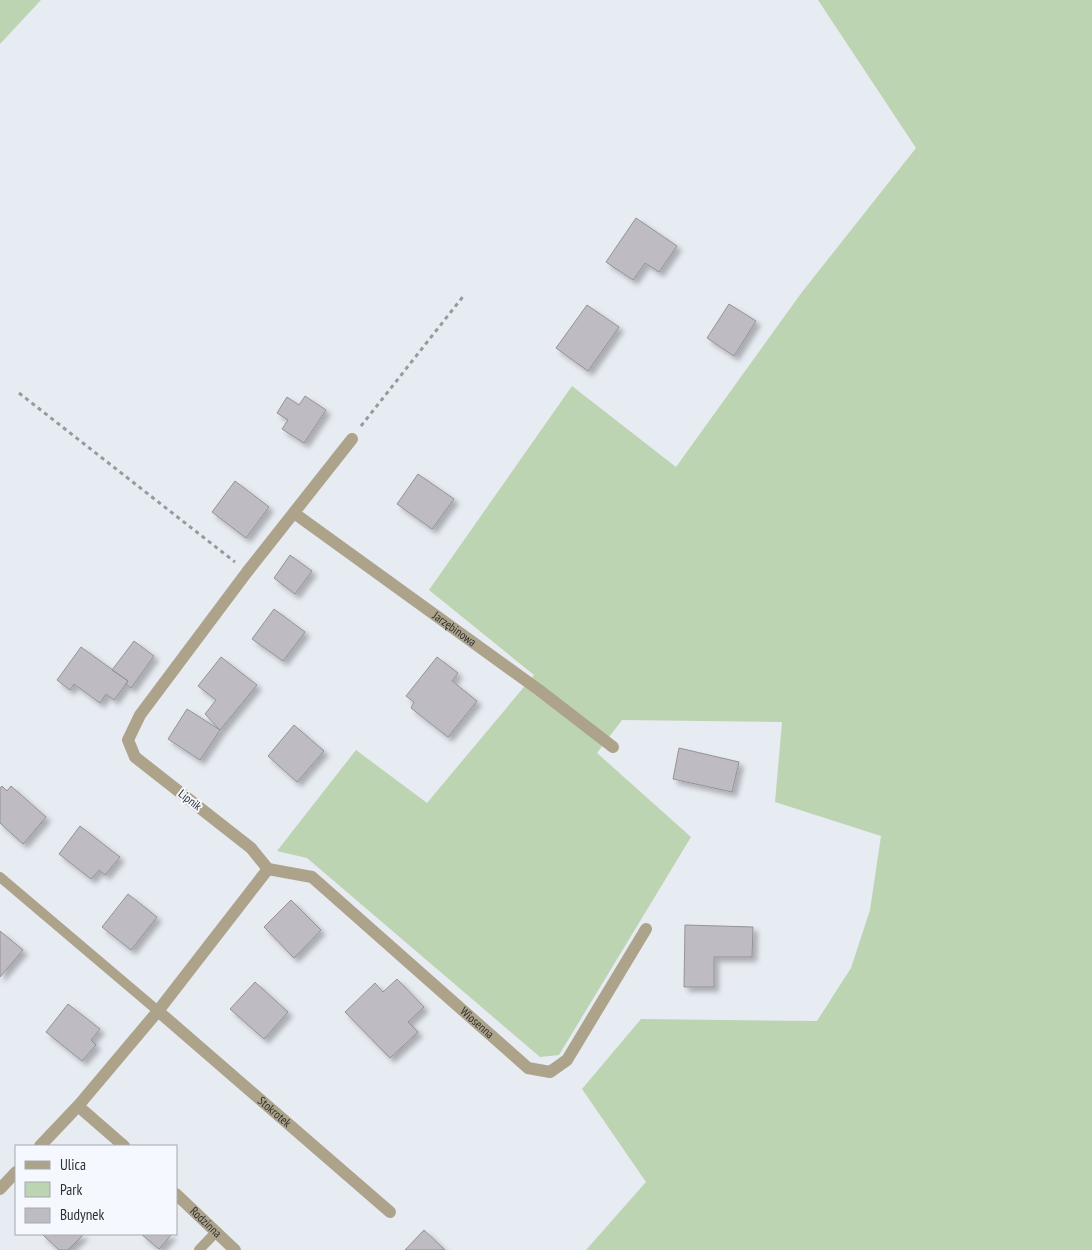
<svg xmlns="http://www.w3.org/2000/svg" width="1092" height="1250" viewBox="0 0 1092 1250" font-family="'PT Sans Narrow',sans-serif">
	<style>
		.green { fill: #bdd4b2 }
		.building { fill: #bebcc2; stroke: #949298; filter: url(#shadow) }
		.lines { fill: none; stroke-linecap: round; stroke-linejoin: round }
		.path { stroke: #969a9e; stroke-width: 3; stroke-dasharray: 4 4; stroke-linecap: butt }
		.lane { stroke: #ada38b; stroke-width: 10 }
		.street { stroke: #ada38b; stroke-width: 12 }
		.labels { text-anchor: middle; stroke-width: 4; stroke-linejoin: round; paint-order: stroke }
		.street-label { font-size: 12px; fill: #2d2f31; stroke: #f5f9ff }
	</style>
	<defs>
		<filter id="shadow"><feDropShadow dx="4.5" dy="4.5" stdDeviation="2.5" flood-color="#0004"/></filter>
	</defs>
	<rect width="100%" height="100%" fill="#e7ebf2"/>
	<path class="green" d="M 0,0 L 41,0 L 0,44 Z
		M 818,0 L 1092,0 L 1092,1250 L 586,1250 L 646,1182 L 582,1089 L 641,1019 L 817,1021 L 851,968 L 870,910 L 881,836 L 775,802 L 782,722 L 622,720 L 597,753 L 691,837 L 559,1055 L 540,1057 L 307,858 L 277,851 L 356,750 L 427,803 L 534,675 L 429,590 L 572,386 L 676,467 L 802,292 L 916,148 Z"/>
	<path class="building" d="M 636,218 L 677,246 L 659,272 L 645,263 L 633,280 L 606,262 Z
		M 729,304 L 756,321 L 734,356 L 707,338 Z
		M 587,305 L 619,327 L 588,371 L 556,348 Z
		M 305,396 L 326,410 L 304,443 L 282,429 L 288,420 L 277,413 L 287,397 L 299,405 Z
		M 418,474 L 454,499 L 432,529 L 397,504 Z
		M 235,481 L 269,507 L 246,538 L 212,512 Z
		M 290,555 L 312,571 L 295,594 L 274,578 Z
		M 274,609 L 305,632 L 283,661 L 252,639 Z
		M 134,641 L 154,656 L 131,688 L 126,684 L 128,681 L 112,670 Z
		M 81,647 L 128,681 L 114,700 L 106,694 L 100,703 L 74,684 L 70,690 L 57,680 Z
		M 221,657 L 257,685 L 220,730 L 205,714 L 216,700 L 198,686 Z
		M 437,657 L 458,673 L 452,681 L 477,701 L 448,737 L 411,708 L 414,702 L 406,696 Z
		M 187,709 L 220,730 L 200,760 L 168,739 Z
		M 294,725 L 324,751 L 297,782 L 268,756 Z
		M 679,748 L 739,762 L 732,792 L 673,779 Z
		M 2,786 L 7,791 L 11,786 L 46,817 L 23,844 L 0,823 L 0,788 Z
		M 80,826 L 120,857 L 105,875 L 99,870 L 91,879 L 59,854 Z
		M 128,894 L 157,917 L 131,950 L 102,927 Z
		M 291,900 L 321,930 L 294,958 L 264,927 Z
		M 685,925 L 753,927 L 752,957 L 714,957 L 714,987 L 684,987 Z
		M 0,931 L 23,950 L 0,977 Z
		M 397,979 L 424,1007 L 408,1022 L 418,1032 L 390,1058 L 345,1012 L 375,983 L 383,992 Z
		M 255,982 L 288,1012 L 264,1039 L 230,1009 Z
		M 68,1004 L 100,1029 L 91,1040 L 96,1045 L 82,1061 L 46,1032 Z
		M 424,1230 L 445,1250 L 405,1250 Z
		M 42,1234 L 84,1234 L 68,1250 L 59,1250 Z
		M 141,1234 L 172,1234 L 159,1249 Z"/>
	<g class="lines">
		<path class="path" d="M 19,393 L 235,562
			M 361,426 L 465,294"/>
		<path class="lane" d="M 0,877 L 158,1011
			M 199,1250 L 216,1232"/>
		<g class="street">
			<path id="s1" d="M 294,513 L 539,690 L 613,747"/>
			<path id="s2" d="M 268,869 L 312,877 L 528,1068 L 550,1072 L 567,1060 L 646,929"/>
			<path id="s3" d="M 158,1011 L 390,1212"/>
			<path d="M 78,1106 L 124,1146"/>
			<path d="M 40,1146 L 78,1106 L 158,1011 L 268,869 L 251,848 L 135,757 L 128,740 L 140,715 L 247,572 L 352,439"/>
			<path d="M 0,1189 L 16,1172"/>
			<path id="s4" d="M 176,1194 L 235,1250"/>
		</g>
	</g>
	<g class="labels">
		<g class="street-label">
			<text dy="4" stroke="none"><textPath href="#s1" startOffset="198">Jarzębinowa</textPath></text>
			<text transform="translate(190 800) rotate(38)" y="4">Lipnik</text>
			<text dy="4" stroke="none"><textPath href="#s2" startOffset="265">Wiosenna</textPath></text>
			<text dy="4" stroke="none"><textPath href="#s3" startOffset="154">Stokrotek</textPath></text>
			<text dy="4" stroke="none"><textPath href="#s4" startOffset="41">Rodzinna</textPath></text>
		</g>
	</g>
	<rect x="15" y="1145" width="162" height="90" fill="#f5f9ff" stroke="#a5a8ad"/>
	<rect x="25" y="1161" width="25" height="8" fill="#ada38b" stroke="#a5a8ad"/>
	<text x="60" y="1170" font-size="15" fill="#2d2f31">Ulica</text>
	<rect x="25" y="1182" width="25" height="15" fill="#bdd4b2" stroke="#a5a8ad"/>
	<text x="60" y="1195" font-size="15" fill="#2d2f31">Park</text>
	<rect x="25" y="1208" width="25" height="15" fill="#bebcc2" stroke="#a5a8ad"/>
	<text x="60" y="1220" font-size="15" fill="#2d2f31">Budynek</text>
</svg>
